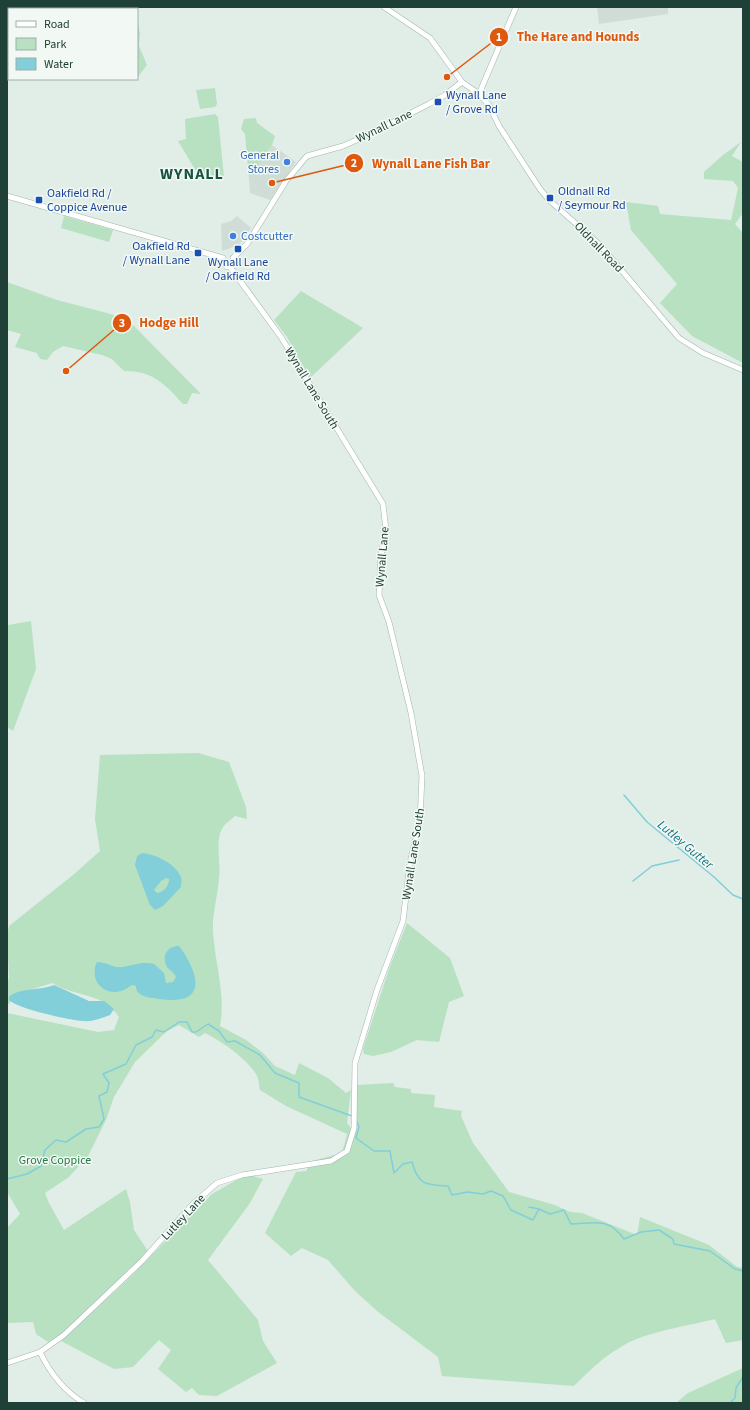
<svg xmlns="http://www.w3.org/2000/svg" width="750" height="1410" viewBox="0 0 750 1410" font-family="'Source Sans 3',sans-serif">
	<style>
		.built { fill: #cfddd6 }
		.green { fill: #b7e1c1 }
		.water { fill: #82ced9; fill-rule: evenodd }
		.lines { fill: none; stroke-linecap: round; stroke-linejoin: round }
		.stream { stroke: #82ced9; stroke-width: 1.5 }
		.minor-casing { stroke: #a3b6ae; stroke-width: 6 }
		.minor { stroke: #fff; stroke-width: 5 }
		.transit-dot { fill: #1a4fb4; stroke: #f2f9f5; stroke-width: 1.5 }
		.shop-dot { fill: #3f7fe0; stroke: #f2f9f5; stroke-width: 1.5 }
		.labels { text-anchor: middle; stroke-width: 3; stroke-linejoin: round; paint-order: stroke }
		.transit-label { font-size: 12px; fill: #164399; stroke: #f2f9f5; text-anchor: start }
		.street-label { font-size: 12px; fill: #1f4036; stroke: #f2f9f5 }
		.shop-label { font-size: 12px; fill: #366cbe; stroke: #f2f9f5; text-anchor: end }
		.park-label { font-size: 12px; fill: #247b43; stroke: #f2f9f5 }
		.water-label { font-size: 13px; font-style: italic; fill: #127483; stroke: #f2f9f5 }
		.district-label { font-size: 16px; font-weight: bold; letter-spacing: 1px; fill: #185444; stroke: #f2f9f5 }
		.leader { fill: none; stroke: #de580e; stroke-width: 1.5 }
		.callout-dot { fill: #de580e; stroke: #f2f9f5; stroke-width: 1.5 }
		.mark-label { font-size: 12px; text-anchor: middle; font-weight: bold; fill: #fff }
		.callout-label { font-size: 13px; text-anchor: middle; font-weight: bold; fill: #de580e; stroke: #f2f9f5; stroke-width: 3; stroke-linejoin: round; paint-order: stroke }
	</style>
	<rect width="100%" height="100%" fill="#e1ede7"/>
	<path class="built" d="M 597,7 L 668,7 L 668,14 L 599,24 Z
		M 272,145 L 296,162 L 270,200 L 250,193 L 249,178 Z
		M 237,216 L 251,228 L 239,245 L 222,251 L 221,224 L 231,221 Z"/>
	<path class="green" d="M 81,7 L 133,7 L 134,9 L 82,9 Z
		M 137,18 L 140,33 L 139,46 L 147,65 L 137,78 Z
		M 215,88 L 217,104 L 215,107 L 200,109 L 196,90 Z
		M 215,114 L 218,117 L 224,177 L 202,181 L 178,141 L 186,139 L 185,119 Z
		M 256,118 L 257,123 L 275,136 L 272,145 L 249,178 L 245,134 L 241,129 L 244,119 Z
		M 741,142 L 732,156 L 743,162 L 743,213 L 735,224 L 743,233 L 743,363 L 692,336 L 660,303 L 677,284 L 631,230 L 626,202 L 658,206 L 660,214 L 731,220 L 738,188 L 733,181 L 704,179 L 704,172 L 723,155 Z
		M 64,216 L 113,230 L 109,242 L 61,228 Z
		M 7,282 L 57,300 L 126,318 L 201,394 L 192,393 L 187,404 L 183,404 C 166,385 152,370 124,371 L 112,359 L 102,355 L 63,346 L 53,352 L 47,360 L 40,359 L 37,353 L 15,347 L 21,334 L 7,330 Z
		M 301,291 L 363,328 L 310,378 L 287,337 L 274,320 Z
		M 7,607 L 8,625 L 31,621 L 36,669 L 13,731 L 7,727 Z
		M 198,753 L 229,762 L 246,807 L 247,819 L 235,816 C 231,820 224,824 222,829 C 215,840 221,865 219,877 C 218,896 212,913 213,932 C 215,964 226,995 220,1026 L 246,1040 L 263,1053 L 275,1066 L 295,1075 L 299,1063 L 328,1078 L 346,1093 L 351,1090 L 347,1123 L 355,1133 L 357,1085 L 393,1083 L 395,1087 L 411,1089 L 411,1093 L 435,1095 L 434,1107 L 462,1111 L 461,1116 L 473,1143 L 509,1192 L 555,1205 L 570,1212 L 582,1213 L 637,1235 L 640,1217 L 709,1245 L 737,1267 L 743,1268 L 743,1340 L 726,1343 L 715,1319 C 688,1326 643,1332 621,1347 C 603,1357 588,1372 574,1386 L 442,1376 L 438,1357 L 377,1311 L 355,1291 L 328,1260 L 302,1248 L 291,1256 L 265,1233 L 296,1172 L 306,1171 L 312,1161 L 342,1153 L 347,1134 L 286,1106 L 260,1090 C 259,1087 259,1082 258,1078 C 251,1061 221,1041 205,1033 L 199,1037 L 179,1025 L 167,1031 L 135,1062 L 114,1097 L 106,1120 L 88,1156 L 69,1177 L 45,1193 L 49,1203 L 64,1230 L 126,1189 L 130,1202 L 134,1230 L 148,1251 L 64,1333 L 48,1342 L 36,1334 L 33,1322 L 7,1323 L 7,1228 L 20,1214 L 7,1192 L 7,1013 L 98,1032 L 114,1030 L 119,1017 C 101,991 77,998 52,983 L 17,994 L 7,1006 L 7,980 L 9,979 L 7,935 L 9,926 L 73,875 L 100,851 L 95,819 L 100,755 Z
		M 407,923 L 450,958 L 464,996 L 449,1002 L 439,1042 L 417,1040 L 391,1052 L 373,1056 L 364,1054 L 363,1049 L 389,969 Z
		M 247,1174 L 263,1179 L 250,1203 L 208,1260 L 258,1320 L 263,1341 L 277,1363 L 217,1396 L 199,1395 L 192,1388 L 186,1392 L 158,1369 L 171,1350 L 159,1340 L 133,1367 L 114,1369 L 61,1341 L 125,1282 L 212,1194 Z
		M 743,1368 L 743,1403 L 676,1403 L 688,1393 Z"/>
	<path class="water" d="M 142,853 C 155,854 175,863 181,877 C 182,880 181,884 181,887 L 163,906 L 155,910 L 150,905 L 135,865 L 137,856 ZM 166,878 L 169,879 C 169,886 164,892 157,893 L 154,890 L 161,881 Z
		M 179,946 C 199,973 209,1006 160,999 C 154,998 145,998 140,994 C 137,992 136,990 136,986 L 132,985 C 129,987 124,990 121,991 C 102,996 89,979 97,962 C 106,962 113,968 122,967 C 134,965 142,961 154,964 L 164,973 L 166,983 L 173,982 L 176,977 C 174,972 170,971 167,967 C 161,956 167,946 179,946 Z
		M 54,985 L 89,1001 L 104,1001 L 114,1009 L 110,1015 C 102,1018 92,1022 83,1021 C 68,1020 19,1009 9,1000 L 9,997 C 20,987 40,991 54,985 Z"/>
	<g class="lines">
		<path class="stream" d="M 624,795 L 647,822 L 714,877 L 733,895 L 743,899
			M 633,881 L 652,866 L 679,860
			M 357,1122 L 359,1127 L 356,1138 L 374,1151 L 390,1151 L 394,1173 L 403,1164 L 412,1162 C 418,1185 426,1185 448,1186 L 452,1195 L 467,1192 L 483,1194 L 491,1191 L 503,1196 L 511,1210 L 533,1220 L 539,1209 L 550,1214 L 564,1210 L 571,1224 C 595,1223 608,1217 624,1239 L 641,1232 L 659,1230 L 673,1239 L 674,1244 L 710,1251 L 735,1269 L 743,1271
			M 7,1179 L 27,1174 L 41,1166 L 45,1150 L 56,1140 L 66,1142 L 86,1129 L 99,1127 L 104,1119 L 99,1096 L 107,1092 L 109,1083 L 103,1074 L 126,1064 L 136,1045 L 152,1037 L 156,1030 L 164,1032 L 179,1022 L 187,1022 L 192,1032 L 196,1032 L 208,1024 L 219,1031 L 227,1042 L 235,1041 L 260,1055 L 275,1073 L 299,1083 L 299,1097 L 352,1116
			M 529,1207 L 539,1209
			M 730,1403 L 735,1398 L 736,1388 L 743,1377"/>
		<defs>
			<path id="minor" d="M 384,7 L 430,38 L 462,82 L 479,94 L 489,105 L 499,126 L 540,189 L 549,200 L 600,245 L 679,338 L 703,353 L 743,370
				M 479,94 L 516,7
				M 7,196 L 223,258
				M 223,258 L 223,263 L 227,267 L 233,264 L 233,258
				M 233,258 L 247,244 L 286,181 L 307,156 L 343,146 L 361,138 L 429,104 L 445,95 L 462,82
				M 40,1352 C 50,1373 64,1391 84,1403
				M 7,1363 L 40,1352 L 64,1335 L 142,1261 L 193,1204 L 217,1183 L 242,1175 L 331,1161 L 347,1151 L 354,1128 L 355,1063 L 377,990 L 403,921 L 410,863 L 420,821 L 422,776 L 411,713 L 389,622 L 379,595 L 381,555 L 386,530 L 383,504 L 281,337 L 230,267"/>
		</defs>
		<use href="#minor" class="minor-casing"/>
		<use href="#minor" class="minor"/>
	</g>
	<g class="transit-dot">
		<rect x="434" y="98" width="8" height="8" rx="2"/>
		<rect x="546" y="194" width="8" height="8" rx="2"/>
		<rect x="35" y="196" width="8" height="8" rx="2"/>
		<rect x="234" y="245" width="8" height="8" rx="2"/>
		<rect x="194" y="249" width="8" height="8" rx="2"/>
	</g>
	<g class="shop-dot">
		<circle cx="287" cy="162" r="4"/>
		<circle cx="233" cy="236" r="4"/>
	</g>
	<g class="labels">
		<g class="transit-label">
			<text x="446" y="99">Wynall Lane<tspan x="446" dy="14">/ Grove Rd</tspan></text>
			<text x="558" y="195">Oldnall Rd<tspan x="558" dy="14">/ Seymour Rd</tspan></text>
			<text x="47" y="197">Oakfield Rd /<tspan x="47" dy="14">Coppice Avenue</tspan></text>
			<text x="190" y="250" text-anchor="end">Oakfield Rd<tspan x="190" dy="14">/ Wynall Lane</tspan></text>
			<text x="238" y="266" text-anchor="middle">Wynall Lane<tspan x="238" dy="14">/ Oakfield Rd</tspan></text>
		</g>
		<g class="street-label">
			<text transform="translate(384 126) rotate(-26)" y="4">Wynall Lane</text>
			<text transform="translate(599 247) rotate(46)" y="4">Oldnall Road</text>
			<text transform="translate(312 388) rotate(59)" y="4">Wynall Lane South</text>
			<text transform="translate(382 557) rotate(-85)" y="4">Wynall Lane</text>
			<text transform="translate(413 854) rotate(-81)" y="4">Wynall Lane South</text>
			<text transform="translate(183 1217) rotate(-47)" y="4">Lutley Lane</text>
		</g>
		<g class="shop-label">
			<text x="279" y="159">General<tspan x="279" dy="14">Stores</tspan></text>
			<text x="241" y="240" text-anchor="start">Costcutter</text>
		</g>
		<g class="park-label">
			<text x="55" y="1164">Grove Coppice</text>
		</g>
		<g class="water-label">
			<text transform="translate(686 844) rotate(40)" y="5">Lutley Gutter</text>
		</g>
		<g class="district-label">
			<text x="192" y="179">WYNALL</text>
		</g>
	</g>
	<path class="leader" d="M447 77L499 37M272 183L354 163M66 371L122 323"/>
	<g class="callout-dot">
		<circle cx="447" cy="77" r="4"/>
		<circle cx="272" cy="183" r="4"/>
		<circle cx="66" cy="371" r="4"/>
		<circle cx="499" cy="37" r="10"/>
		<circle cx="354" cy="163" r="10"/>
		<circle cx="122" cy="323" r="10"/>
	</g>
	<g class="mark-label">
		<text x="499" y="41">1</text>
		<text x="354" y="167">2</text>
		<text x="122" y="327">3</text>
	</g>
	<g class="callout-label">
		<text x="578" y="41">The Hare and Hounds</text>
		<text x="431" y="168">Wynall Lane Fish Bar</text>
		<text x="169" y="327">Hodge Hill</text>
	</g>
	<rect width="750" height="1410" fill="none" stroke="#1f4036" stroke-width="16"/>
	<rect x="8" y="8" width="130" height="72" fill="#f2f9f5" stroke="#9eafa9"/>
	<rect x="16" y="21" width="20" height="6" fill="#ffffff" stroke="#9eafa9"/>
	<text x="44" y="28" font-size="12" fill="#1f4036">Road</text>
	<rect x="16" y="38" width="20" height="12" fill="#b7e1c1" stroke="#9eafa9"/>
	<text x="44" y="48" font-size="12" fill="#1f4036">Park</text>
	<rect x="16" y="58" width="20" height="12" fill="#82ced9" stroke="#9eafa9"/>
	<text x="44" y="68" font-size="12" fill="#1f4036">Water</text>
</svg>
